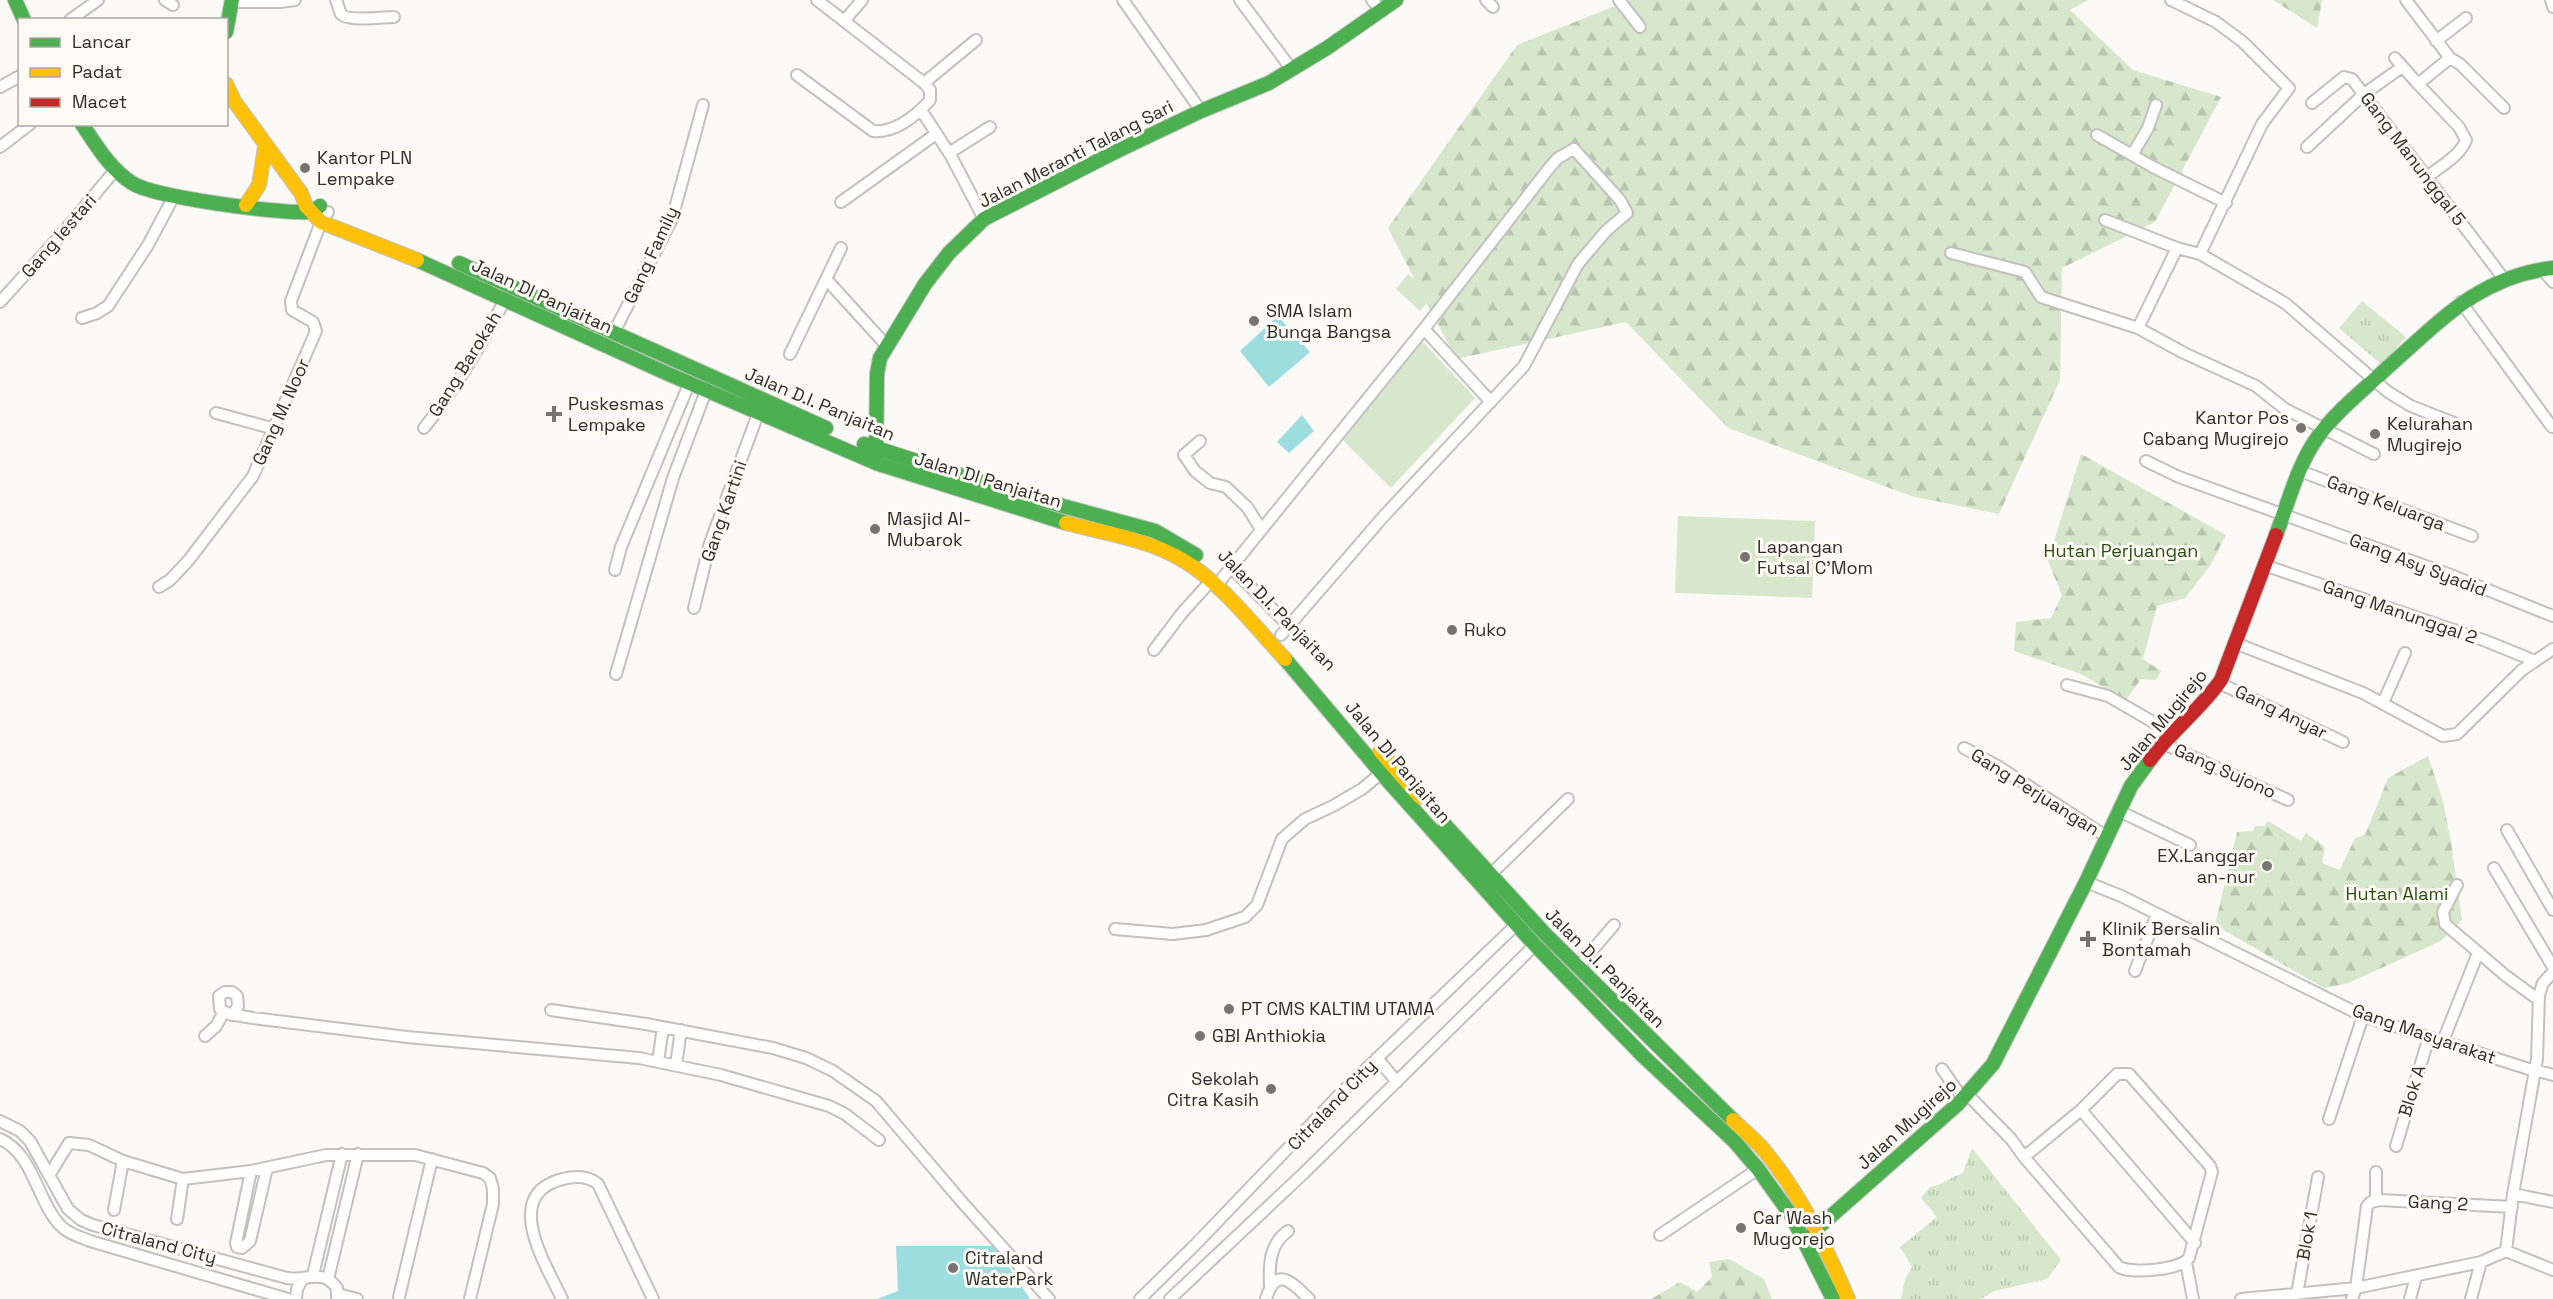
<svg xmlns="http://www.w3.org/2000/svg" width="2553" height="1299" viewBox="0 0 2553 1299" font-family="'Space Grotesk',sans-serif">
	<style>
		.grass { fill: url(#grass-tufts) }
		.forest { fill: url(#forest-firs) }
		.garden { fill: #d6e7cb }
		.water { fill: #9cdde0 }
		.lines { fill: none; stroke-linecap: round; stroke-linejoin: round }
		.street-casing { stroke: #c3c1be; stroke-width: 14 }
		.fast-casing { stroke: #c3c1be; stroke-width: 16 }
		.slow-casing { stroke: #c3c1be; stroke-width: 16 }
		.jam-casing { stroke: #c3c1be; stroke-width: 16 }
		.street { stroke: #fffefe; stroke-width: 10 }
		.fast { stroke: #4caf50; stroke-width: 14 }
		.slow { stroke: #ffc107; stroke-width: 14 }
		.jam { stroke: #c62828; stroke-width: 14 }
		.poi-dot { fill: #757471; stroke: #fefbf4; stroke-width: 2 }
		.labels { text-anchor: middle; stroke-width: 6; stroke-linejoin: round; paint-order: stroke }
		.street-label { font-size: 18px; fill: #2d2c29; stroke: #fefbf4 }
		.poi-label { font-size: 18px; fill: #2d2c29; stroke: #fefbf4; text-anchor: start }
		.park-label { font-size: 18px; fill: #294e14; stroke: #fefbf4 }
	</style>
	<defs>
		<pattern id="grass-tufts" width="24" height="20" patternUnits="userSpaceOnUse" patternTransform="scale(1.5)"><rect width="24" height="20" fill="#d6e7cb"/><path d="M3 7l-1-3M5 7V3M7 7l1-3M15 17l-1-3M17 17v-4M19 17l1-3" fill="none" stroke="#b8c6ae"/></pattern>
		<pattern id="forest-firs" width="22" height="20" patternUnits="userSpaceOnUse" patternTransform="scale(1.5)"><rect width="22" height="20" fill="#d6e7cb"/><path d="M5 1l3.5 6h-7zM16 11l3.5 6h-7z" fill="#b8c6ae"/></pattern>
	</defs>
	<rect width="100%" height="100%" fill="#fcfaf6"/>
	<path class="grass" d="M 2362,301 L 2406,337 L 2382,365 L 2339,328 Z
		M 1972,1148 L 2061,1260 L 2047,1279 L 1994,1291 L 1981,1299 L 1901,1299 L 1905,1279 L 1912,1267 L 1900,1247 L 1937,1217 L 1921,1198 L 1930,1187 C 1943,1185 1950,1177 1963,1173 Z"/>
	<path class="forest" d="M 1630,0 L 2088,0 L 2070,10 L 2133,70 L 2221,97 L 2155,222 L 2062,268 L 2060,380 L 1999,514 L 1911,496 L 1728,428 L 1626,322 L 1456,359 L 1388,228 L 1517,45 Z
		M 2273,0 L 2322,0 L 2317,28 Z
		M 2081,454 L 2226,535 L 2210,566 L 2185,598 L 2157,606 L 2143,659 L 2161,671 L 2156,680 L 2141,679 L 2126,700 L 2081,674 L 2014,651 L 2016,622 L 2051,618 L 2062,595 L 2048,561 Z
		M 2428,756 L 2443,801 L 2451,842 L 2462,920 L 2441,941 L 2346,984 L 2324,988 L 2215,925 L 2237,832 L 2253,831 L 2255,826 L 2265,826 L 2268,821 L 2301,841 L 2306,833 L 2325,847 L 2322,863 L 2340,870 L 2355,838 L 2365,835 L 2388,778 Z
		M 1729,1259 L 1764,1279 L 1772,1299 L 1651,1299 L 1680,1282 L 1697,1292 L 1712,1277 L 1709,1262 Z"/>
	<path class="garden" d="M 1408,274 L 1433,296 L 1420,311 L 1396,289 Z
		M 1421,340 L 1475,398 L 1391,488 L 1342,439 Z
		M 1678,516 L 1815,521 L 1812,598 L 1675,593 Z"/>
	<path class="water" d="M 1278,316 L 1310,352 L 1269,387 L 1240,351 Z
		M 1302,415 L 1314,431 L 1289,453 L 1277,442 Z
		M 896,1246 L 995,1246 L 1030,1299 L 877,1299 L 898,1291 Z"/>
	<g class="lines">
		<defs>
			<path id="street" d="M 165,0 L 173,5
				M 336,0 C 338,4 339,10 341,14 C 348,22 383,17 394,17
				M 1123,0 L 1201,111
				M 1240,0 L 1292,70
				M 1372,0 L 1381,10
				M 1486,0 L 1493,7
				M 1619,0 L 1640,27
				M 2171,0 L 2216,22 L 2243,42 L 2289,88 L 2262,124 L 2200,254 L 2285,303 L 2388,392 L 2411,406 L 2454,423
				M 2406,0 L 2450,58 L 2418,84 L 2459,127 L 2466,140 C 2461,155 2440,167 2428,176
				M 2551,0 L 2553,7
				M 232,2 L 280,2 L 295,0
				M 70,20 L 98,0
				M 845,20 L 862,0
				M 2436,41 L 2466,18
				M 2395,58 L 2418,84
				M 2450,58 L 2460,64 L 2504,108
				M 797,75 L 873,131 C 895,133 916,116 930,100 L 930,90 L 924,83 L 817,0
				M 924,83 L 976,40
				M 0,87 L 20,76
				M 2312,103 L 2344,77 L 2352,79 L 2504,279
				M 921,110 L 951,156 L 984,219
				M 2097,135 L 2153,167 L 2226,203
				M 0,147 L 30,124
				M 2307,147 L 2364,94 L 2402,67
				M 949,153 L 990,127
				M 2132,155 L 2148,128 L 2156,105
				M 841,202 L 936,134
				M 2105,220 L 2177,248 L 2200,254
				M 1951,253 L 2025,272 L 2041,297 L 2138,328 L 2184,353 L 2256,386 L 2285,409 L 2374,454
				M 2542,269 L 2553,282
				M 827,280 L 886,345
				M 0,302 L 61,235 L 116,169
				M 2461,302 L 2552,427
				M 82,318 L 97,313 L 108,306 L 148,245 L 174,196
				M 2138,328 L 2177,248
				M 1424,329 L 1491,402
				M 613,334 L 672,219 L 703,105
				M 790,354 L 841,248
				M 216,413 L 275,429
				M 424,428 C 456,388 481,345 505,300
				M 1200,441 L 1184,455 L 1195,471 L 1210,483 L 1226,487 L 1247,507 L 1261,529
				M 2146,461 L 2179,477 L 2448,574 L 2553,616
				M 2300,471 L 2472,536
				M 2264,565 L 2486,641 L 2535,661
				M 1231,567 L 1288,625
				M 615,570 L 621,547 L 689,384
				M 1216,586 L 1424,329 L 1550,167 L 1558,158 L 1574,149 L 1620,200 L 1627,213 L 1606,231 L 1578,264 L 1524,366 L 1383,517 L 1281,635
				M 159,587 L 170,580 L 188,561 L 253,476 L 316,331 L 313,322 L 292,310 L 291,301 L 321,222 L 328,212
				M 694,608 L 710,543 L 758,414
				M 2235,643 L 2363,693 L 2443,736 L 2457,734 L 2522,670 L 2553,649
				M 1154,650 L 1182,613 L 1210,582
				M 616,674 L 673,478 L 706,391
				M 2219,683 L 2343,742
				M 2067,685 L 2108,696 L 2172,733
				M 2383,703 L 2405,653
				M 2162,743 L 2288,800
				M 1964,748 L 1999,767 L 2107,837
				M 2119,811 L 2190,845
				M 2507,830 L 2553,910
				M 2494,868 L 2553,967
				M 1491,874 L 1568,799
				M 2086,882 L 2121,896 L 2363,1016 L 2535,1071
				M 2457,885 L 2443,912 L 2445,924 L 2506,976 L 2539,1000
				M 1115,929 L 1173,934 L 1206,930 L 1245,917 L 1257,905 L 1282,839 L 1305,819 L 1333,806 L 1362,789 L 1385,770
				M 1578,967 L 1614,925
				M 2135,971 L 2157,914
				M 551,1010 L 646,1024 L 773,1048 L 806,1058 L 833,1071 L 876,1101 L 962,1202 L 1049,1299
				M 232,1015 L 238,1006 L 237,996 L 232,992 L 225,992 L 219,996 L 220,1009 L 229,1014 L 253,1018 L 407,1037 L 639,1058 L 721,1075 L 829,1106 L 845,1114 L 879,1140
				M 205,1036 L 216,1026 L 224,1012
				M 2443,1041 L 2478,953
				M 1377,1058 L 1397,1082
				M 658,1062 L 663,1027
				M 676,1065 L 681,1030
				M 1942,1069 L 1963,1099
				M 2538,1071 L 2553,1075
				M 1968,1095 L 2011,1139 L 2024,1157 L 2119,1267 C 2132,1274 2180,1270 2189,1258 L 2212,1172 L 2210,1166 L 2129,1074 L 2117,1074 L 2081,1110 L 2024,1157
				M 2081,1110 L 2195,1243
				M 2329,1119 L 2363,1016
				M 0,1121 L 20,1131 L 30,1141 L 68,1209 L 81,1220 L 93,1225 L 287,1278 C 307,1281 322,1268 337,1288 L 337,1299
				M 0,1139 C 34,1154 37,1202 61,1226 C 68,1234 81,1237 90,1241 L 288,1299
				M 2396,1146 L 2429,1037
				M 251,1171 L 236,1243 L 237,1247 L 242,1248 L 250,1241 L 267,1168
				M 50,1174 L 69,1143 L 89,1145 L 123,1161 L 183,1179 L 251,1171 L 326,1155 L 415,1155 L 483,1173 L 490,1178 L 493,1189 L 493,1204 L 470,1299
				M 2513,1194 L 2553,1202
				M 2376,1200 L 2376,1172
				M 114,1210 L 123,1161
				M 177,1219 L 183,1179
				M 1660,1235 L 1758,1169
				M 2506,1251 L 2513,1194 L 2537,1059 L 2539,995 L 2543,983 L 2553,972
				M 2506,1251 L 2553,1270
				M 2186,1262 L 2193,1299
				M 313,1275 L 342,1154
				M 328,1279 L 358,1154
				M 1270,1286 C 1269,1266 1269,1244 1288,1231
				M 338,1294 L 357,1299
				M 2297,1294 L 2318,1177
				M 399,1297 L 432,1159
				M 296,1299 L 297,1289 L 303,1278
				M 562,1299 C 547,1266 502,1198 559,1180 C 572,1176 587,1175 598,1184 L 653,1299
				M 1140,1299 L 1195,1245 L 1341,1093 L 1518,923
				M 1170,1299 L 1304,1173 L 1537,943
				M 1266,1299 C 1276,1265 1292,1282 1309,1299
				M 2241,1299 L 2356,1288 L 2481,1262 L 2506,1251
				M 2352,1299 L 2356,1288 L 2367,1206 L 2371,1202 L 2380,1200 L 2512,1207
				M 2410,1299 L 2416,1277
				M 2471,1299 L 2481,1262"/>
			<path id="fast" d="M 15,0 L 24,20
				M 226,32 L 232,0
				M 82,124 C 96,145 110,169 132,183 C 153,197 280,214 308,212 C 313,212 316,209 320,206
				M 417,260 L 666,373 L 876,463 L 1066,523
				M 459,263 L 826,428
				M 864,444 L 1022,495 L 1155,531 L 1196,555
				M 876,457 L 877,374 L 880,358 L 925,284 L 949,253 L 984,219 L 1117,151 L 1201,111 L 1269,83 L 1327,48 L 1396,0
				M 2276,535 C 2288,504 2297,466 2317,438 C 2336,411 2364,390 2388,367 C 2440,321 2480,276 2553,268
				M 1285,659 L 1389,782 L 1535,945 L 1644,1057 L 1735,1142 L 1758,1169 L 1791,1215 L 1833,1299
				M 1445,825 L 1546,935 L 1733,1120
				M 1814,1231 L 1958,1104 L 1993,1064 L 2086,882 L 2131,786 L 2150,760"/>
			<path id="slow" d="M 226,84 L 234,101 L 301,193 L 306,206 L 321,222 L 417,260
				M 246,205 L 259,185 L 265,147
				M 1066,523 C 1104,533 1147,539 1181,559 C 1220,581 1254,626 1285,659
				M 1380,751 L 1420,797
				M 1733,1120 C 1743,1130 1754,1139 1763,1149 C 1800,1193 1826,1247 1848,1299"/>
			<path id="jam" d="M 2150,760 C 2171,731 2200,710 2221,680 L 2276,535"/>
		</defs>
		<use href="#street" class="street-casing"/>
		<use href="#fast" class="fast-casing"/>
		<use href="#slow" class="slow-casing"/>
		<use href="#jam" class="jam-casing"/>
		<use href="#street" class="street"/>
		<use href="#fast" class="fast"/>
		<use href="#slow" class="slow"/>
		<use href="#jam" class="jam"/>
	</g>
	<g class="poi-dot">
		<circle cx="305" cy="168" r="6"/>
		<circle cx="1254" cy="321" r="6"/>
		<path d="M551 405h6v6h6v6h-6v6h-6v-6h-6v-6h6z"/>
		<circle cx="2301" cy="428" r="6"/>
		<circle cx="2375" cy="434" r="6"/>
		<circle cx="875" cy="529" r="6"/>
		<circle cx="1745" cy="557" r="6"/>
		<circle cx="1452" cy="630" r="6"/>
		<circle cx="2267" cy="866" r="6"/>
		<path d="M2085 930h6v6h6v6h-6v6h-6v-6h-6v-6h6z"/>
		<circle cx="1229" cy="1009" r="6"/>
		<circle cx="1200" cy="1036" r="6"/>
		<circle cx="1271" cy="1089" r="6"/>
		<circle cx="1741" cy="1228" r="6"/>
		<circle cx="953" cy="1268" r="6"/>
	</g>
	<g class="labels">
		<g class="street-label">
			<text transform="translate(1076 154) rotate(-27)" y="6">Jalan Meranti Talang Sari</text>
			<text transform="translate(2413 159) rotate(53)" y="6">Gang Manunggal 5</text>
			<text transform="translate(59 236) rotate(-49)" y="6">Gang lestari</text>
			<text transform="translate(651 255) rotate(-65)" y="6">Gang Family</text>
			<text transform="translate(542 296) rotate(25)" y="6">Jalan DI Panjaitan</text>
			<text transform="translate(465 364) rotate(-58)" y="6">Gang Barokah</text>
			<text transform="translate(820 404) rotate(23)" y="6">Jalan D.I. Panjaitan</text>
			<text transform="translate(281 412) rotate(-66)" y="6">Gang M. Noor</text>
			<text transform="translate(988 480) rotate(17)" y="6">Jalan DI Panjaitan</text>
			<text transform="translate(2386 503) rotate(21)" y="6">Gang Keluarga</text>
			<text transform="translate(724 511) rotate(-71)" y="6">Gang Kartini</text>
			<text transform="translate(2418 565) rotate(21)" y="6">Gang Asy Syadid</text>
			<text transform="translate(1277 610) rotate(46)" y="6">Jalan D.I. Panjaitan</text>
			<text transform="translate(2400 612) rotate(19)" y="6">Gang Manunggal 2</text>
			<text transform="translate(2281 712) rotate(26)" y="6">Gang Anyar</text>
			<text transform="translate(2163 720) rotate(-50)" y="6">Jalan Mugirejo</text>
			<text transform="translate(1398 762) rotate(50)" y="6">Jalan DI Panjaitan</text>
			<text transform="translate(2225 771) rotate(24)" y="6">Gang Sujono</text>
			<text transform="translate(2035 792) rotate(32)" y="6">Gang Perjuangan</text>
			<text transform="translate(1605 968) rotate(45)" y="6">Jalan D.I. Panjaitan</text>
			<text transform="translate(2424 1034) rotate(19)" y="6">Gang Masyarakat</text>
			<text transform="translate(2412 1091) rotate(-73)" y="6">Blok A</text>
			<text transform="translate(1332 1105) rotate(-46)" y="6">Citraland City</text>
			<text transform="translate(1907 1124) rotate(-42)" y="6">Jalan Mugirejo</text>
			<text transform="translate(2438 1203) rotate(3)" y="6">Gang 2</text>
			<text transform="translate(2307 1236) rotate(-80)" y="6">Blok 1</text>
			<text transform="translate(159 1243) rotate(15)" y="6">Citraland City</text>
		</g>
		<g class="poi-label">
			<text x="317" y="164">Kantor PLN<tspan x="317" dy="21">Lempake</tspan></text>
			<text x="1266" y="317">SMA Islam<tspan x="1266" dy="21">Bunga Bangsa</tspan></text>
			<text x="568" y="410">Puskesmas<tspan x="568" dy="21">Lempake</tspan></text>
			<text x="2289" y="424" text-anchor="end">Kantor Pos<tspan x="2289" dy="21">Cabang Mugirejo</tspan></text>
			<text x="2387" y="430">Kelurahan<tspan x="2387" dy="21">Mugirejo</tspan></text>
			<text x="887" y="525">Masjid Al-<tspan x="887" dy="21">Mubarok</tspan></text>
			<text x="1757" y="553">Lapangan<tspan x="1757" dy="21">Futsal C'Mom</tspan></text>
			<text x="1464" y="636">Ruko</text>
			<text x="2255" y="862" text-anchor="end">EX.Langgar<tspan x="2255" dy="21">an-nur</tspan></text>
			<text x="2102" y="935">Klinik Bersalin<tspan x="2102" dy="21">Bontamah</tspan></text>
			<text x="1241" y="1015">PT CMS KALTIM UTAMA</text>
			<text x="1212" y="1042">GBI Anthiokia</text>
			<text x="1259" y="1085" text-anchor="end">Sekolah<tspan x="1259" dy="21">Citra Kasih</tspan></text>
			<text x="1753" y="1224">Car Wash<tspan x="1753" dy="21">Mugorejo</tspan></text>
			<text x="965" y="1264">Citraland<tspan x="965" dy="21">WaterPark</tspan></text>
		</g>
		<g class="park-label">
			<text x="2121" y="557">Hutan Perjuangan</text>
			<text x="2397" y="900">Hutan Alami</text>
		</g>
	</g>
	<rect x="18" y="18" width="210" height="108" fill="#fefbf4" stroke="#aaa8a3" stroke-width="1.5"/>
	<rect x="30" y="38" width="30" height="9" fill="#4caf50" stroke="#aaa8a3" stroke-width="1.5"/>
	<text x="72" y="48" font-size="18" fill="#2d2c29">Lancar</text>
	<rect x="30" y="68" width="30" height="9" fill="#ffc107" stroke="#aaa8a3" stroke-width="1.5"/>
	<text x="72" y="78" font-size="18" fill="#2d2c29">Padat</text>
	<rect x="30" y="98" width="30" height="9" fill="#c62828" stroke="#aaa8a3" stroke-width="1.5"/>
	<text x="72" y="108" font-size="18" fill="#2d2c29">Macet</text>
</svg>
